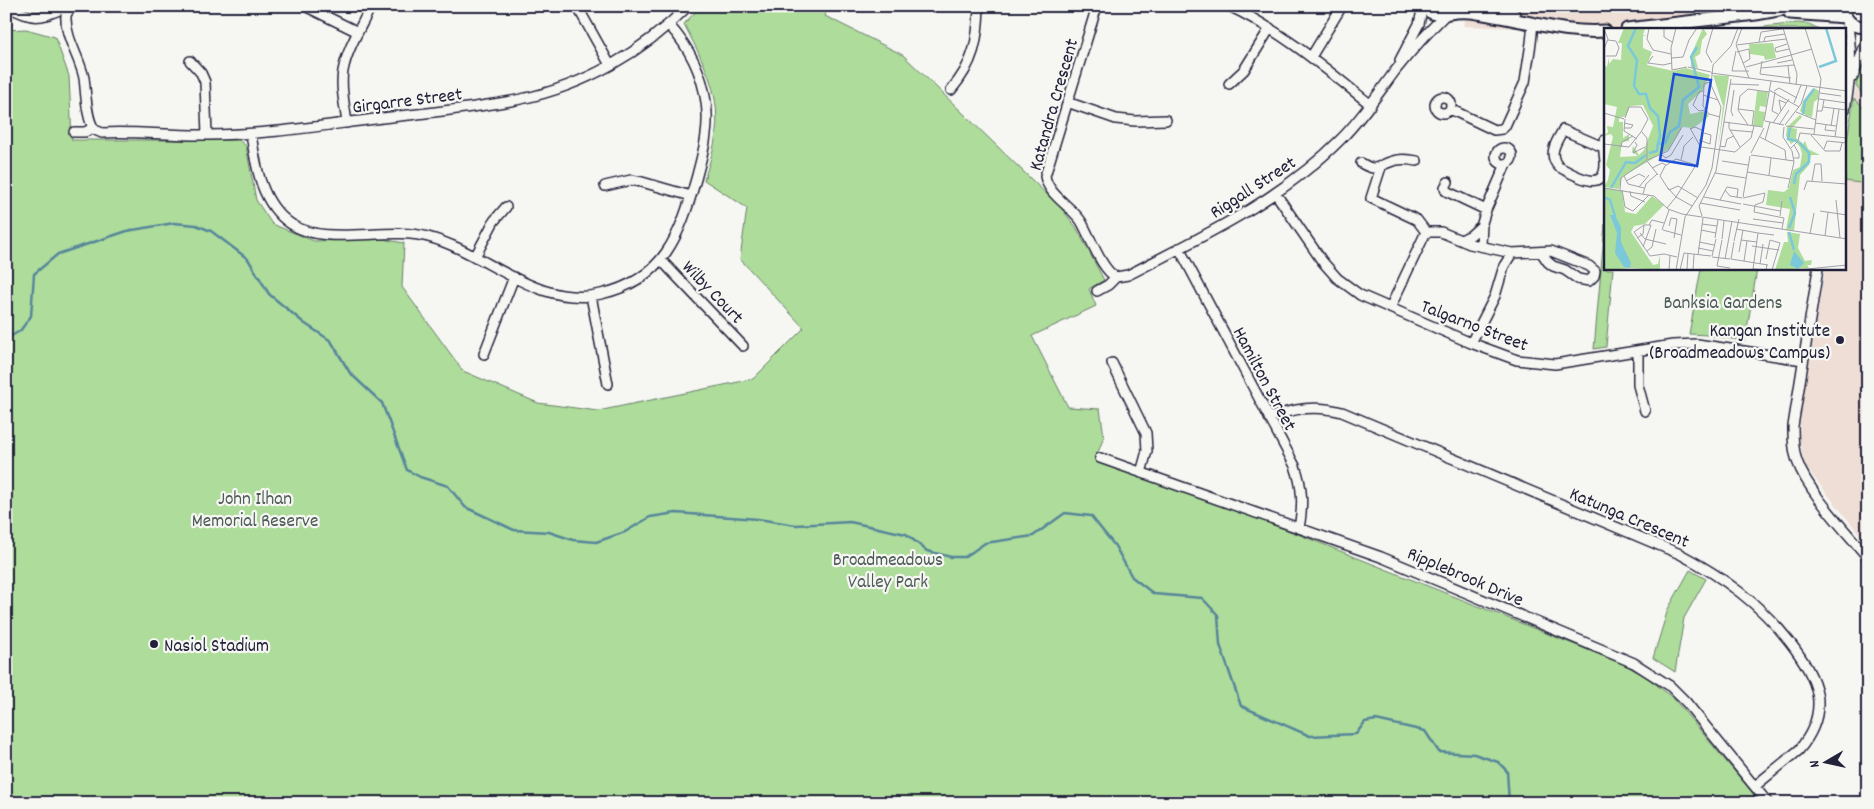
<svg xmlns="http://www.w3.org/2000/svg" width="1874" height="809" viewBox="0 0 1874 809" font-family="Dekko,sans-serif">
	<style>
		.built { fill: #eeded6 }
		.green { fill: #aedc9b; stroke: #687f6b }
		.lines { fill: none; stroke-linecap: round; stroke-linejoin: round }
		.stream { stroke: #57869a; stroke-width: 2.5 }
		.minor-casing { stroke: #22223b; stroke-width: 12 }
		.tertiary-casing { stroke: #22223b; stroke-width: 15 }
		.minor { stroke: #f6f6f2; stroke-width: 9 }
		.tertiary { stroke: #f6f6f2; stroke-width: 11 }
		.poi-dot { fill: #22223b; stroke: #f6f6f2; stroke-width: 2 }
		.labels { text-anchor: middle; stroke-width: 4.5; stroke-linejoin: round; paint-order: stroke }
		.street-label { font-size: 19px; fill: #22223b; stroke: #f6f6f2 }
		.park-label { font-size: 19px; fill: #4c5a58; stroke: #f6f6f2 }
		.poi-label { font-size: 19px; fill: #22223b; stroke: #f6f6f2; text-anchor: end }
		.inset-river { fill: none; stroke: #7bc8da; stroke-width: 2.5 }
		.inset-road { fill: none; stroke: #a1a1a9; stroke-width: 1 }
		.view { fill: #1d4ed8; fill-opacity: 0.15; stroke: #1d4ed8; stroke-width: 2.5 }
		.inset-edge { fill: none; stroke: #22223b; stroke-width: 2.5 }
	</style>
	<rect width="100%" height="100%" fill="#f6f6f2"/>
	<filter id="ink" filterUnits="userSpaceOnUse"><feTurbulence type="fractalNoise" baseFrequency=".02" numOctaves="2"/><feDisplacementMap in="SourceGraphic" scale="10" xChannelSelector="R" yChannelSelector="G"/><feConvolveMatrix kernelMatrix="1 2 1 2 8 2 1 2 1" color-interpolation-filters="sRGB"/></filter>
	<g filter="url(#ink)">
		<path class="built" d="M 1469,6 L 1813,6 L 1711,25 L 1654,29 L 1605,29 L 1605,31 L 1463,26 Z
			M 1868,59 L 1868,545 L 1805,466 L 1799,437 L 1801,411 L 1825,269 L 1845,269 L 1845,151 L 1856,86 Z"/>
		<path class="green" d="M 701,6 L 828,6 L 825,16 L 903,55 L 1061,208 L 1076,227 L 1104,280 L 1089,289 L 1096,306 L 1032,336 L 1068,407 L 1100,409 L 1104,436 L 1095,461 L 1265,521 L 1623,664 L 1647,677 L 1674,699 L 1761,803 L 6,803 L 6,30 L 26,29 L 55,37 L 69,76 L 72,140 L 239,140 L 246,146 L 256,200 L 272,224 L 314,241 L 382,239 L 404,243 L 402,287 L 463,371 L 538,403 L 598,411 L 753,379 L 804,328 L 740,259 L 747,208 L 704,180 C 709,164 715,147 716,131 C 721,91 701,58 684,24 Z
			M 1797,23 L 1809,24 L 1819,29 L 1748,29 Z
			M 1868,52 L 1868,101 L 1856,86 L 1857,79 Z
			M 1854,98 L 1868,112 L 1868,184 L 1845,181 L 1845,151 Z
			M 1605,224 L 1605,269 L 1613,269 L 1606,347 L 1594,349 Z
			M 1701,269 L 1757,269 L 1745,341 L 1707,335 L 1689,334 Z
			M 1690,570 L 1706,579 L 1684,618 L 1675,672 L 1653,658 L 1668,609 Z"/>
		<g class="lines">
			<path class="stream" d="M 6,339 L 20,331 L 31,316 L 34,274 L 58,254 L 127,231 L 174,223 L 196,225 L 211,231 L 248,259 L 269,294 L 304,323 L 331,341 L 350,373 L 382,403 L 407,470 L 420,477 L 448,486 L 465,507 L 514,530 L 549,532 L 573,540 L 596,542 L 625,532 L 650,517 L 676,513 L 758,519 L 796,525 L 850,522 L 906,534 L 927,551 L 951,557 L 965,557 L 985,543 L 1033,536 L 1065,513 L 1091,516 L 1115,546 L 1132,577 L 1154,594 L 1202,598 L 1218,615 L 1220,645 L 1241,706 L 1310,736 L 1356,734 L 1365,722 L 1376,720 L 1425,731 L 1439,752 L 1474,754 L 1498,762 L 1507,771 L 1509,803"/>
			<defs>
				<path id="minor" d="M 7,6 C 36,22 40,18 69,6
					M 73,6 C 69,10 65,13 66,19 C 66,39 80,58 84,78 C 86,92 86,120 95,130 L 102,133 C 138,131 173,136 209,135 C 264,135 319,126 375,119 C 423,113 473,109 521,99 C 584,86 643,52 688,6
					M 305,6 L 358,32
					M 577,6 L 610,65
					M 1097,6 L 1045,176 C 1048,195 1071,206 1081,221 C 1090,236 1102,271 1116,277
					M 1229,6 C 1282,31 1326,69 1371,105
					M 1311,57 L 1342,6
					M 1400,60 L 1419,24 L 1423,6
					M 190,61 L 201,73 L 205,82 L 207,135
					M 1853,77 L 1868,37
					M 1229,84 L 1244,70 L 1270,28
					M 951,90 C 974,63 978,41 979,6
					M1435 105a8 8 0 1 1 16 0a8 8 0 1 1-16 0Z
					M 1067,102 L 1116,119 L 1135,121 L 1166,120
					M 1450,109 L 1494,130 L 1502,129 L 1505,126 L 1525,82 L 1531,43 L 1533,23
					M 1845,109 C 1851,79 1853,51 1847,21
					M 347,123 C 345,106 340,88 343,71 C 347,49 361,27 371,6
					M 74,132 L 85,132 L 93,128
					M 251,134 C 256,167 261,204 291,224 C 325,247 387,226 428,237 C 486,252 537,309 601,294 C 664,280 680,235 696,179 C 703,153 710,129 706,102 C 702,72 688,46 669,25
					M 1603,147 L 1563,130 C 1556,142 1547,155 1559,167 C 1573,174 1605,195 1605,164 C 1605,155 1602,149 1605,140
					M1496 156a8 8 0 1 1 16 0a8 8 0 1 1-16 0Z
					M 1361,163 C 1376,172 1376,167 1390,162 C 1399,158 1408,159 1417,161
					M 1381,167 L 1371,198 L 1417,220 L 1426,232 L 1441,232 L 1470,244 L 1512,253 L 1551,251 L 1589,266 L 1595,271 L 1594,276 L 1589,281 L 1578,279 L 1565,270 L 1553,266 L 1548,262 L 1541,252
					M 1448,182 L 1445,187 L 1446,191 L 1486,210
					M 605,186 L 631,180 L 642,182 L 691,196
					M 1276,194 L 1322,261 L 1337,278 L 1360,295 L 1471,343 L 1517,360 L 1555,364 L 1673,345 L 1697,344 L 1803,360
					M 1461,240 L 1471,235 L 1482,225
					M 1481,246 L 1482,223 L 1486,210 L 1506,164
					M 1179,248 L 1295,466 C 1303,488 1303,506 1299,528
					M 475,257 L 494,221 L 506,207
					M 661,260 L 743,346
					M 1818,269 L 1793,426 C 1793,438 1793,450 1797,461 C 1808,492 1846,531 1868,558
					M 1097,291 L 1108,285 L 1116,277 L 1128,275 C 1203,236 1281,200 1341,139 C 1362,118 1378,94 1395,71 C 1411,51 1428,32 1446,14
					M 591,296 L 608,384
					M 1390,308 L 1426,232
					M 1471,343 L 1495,296 L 1504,266 L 1512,253
					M 1638,351 L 1638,385 L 1645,411
					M 484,354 L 514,277
					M 1112,363 L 1146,433 L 1147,451 L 1141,473
					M 1269,418 C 1294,408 1316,405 1342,412 L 1680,554 C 1723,577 1759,603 1789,641 C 1818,678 1832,710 1799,750 L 1755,786
					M 1100,458 L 1381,557 L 1634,663 L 1670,686 L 1686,702 L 1768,803"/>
				<path id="tertiary" d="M 1423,6 C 1433,17 1445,18 1455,8
					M 1496,6 L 1514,15
					M 1843,6 C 1844,20 1853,29 1868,26
					M 1449,13 C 1467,10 1478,13 1495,16 C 1531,22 1568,34 1605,31
					M 1790,13 L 1845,17
					M 1627,29 L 1756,14 L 1801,6"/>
			</defs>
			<use href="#minor" class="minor-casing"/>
			<use href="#tertiary" class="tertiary-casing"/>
			<use href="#minor" class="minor"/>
			<use href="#tertiary" class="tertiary"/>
		</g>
	</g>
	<g class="poi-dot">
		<circle cx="1840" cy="340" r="5"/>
		<circle cx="154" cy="644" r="5"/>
	</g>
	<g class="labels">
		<g class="street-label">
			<text transform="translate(407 99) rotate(-7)" y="7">Girgarre Street</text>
			<text transform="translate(1052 104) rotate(-74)" y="7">Katandra Crescent</text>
			<text transform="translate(1252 186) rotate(-33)" y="7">Riggall Street</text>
			<text transform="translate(714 291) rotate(46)" y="7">Wilby Court</text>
			<text transform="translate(1475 324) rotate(21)" y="7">Talgarno Street</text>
			<text transform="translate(1266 378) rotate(62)" y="7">Hamilton Street</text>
			<text transform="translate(1630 516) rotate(23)" y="7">Katunga Crescent</text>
			<text transform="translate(1466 575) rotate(23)" y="7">Ripplebrook Drive</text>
		</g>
		<g class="park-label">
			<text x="1723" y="308">Banksia Gardens</text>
			<text x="255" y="504">John Ilhan<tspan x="255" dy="22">Memorial Reserve</tspan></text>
			<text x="888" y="565">Broadmeadows<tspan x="888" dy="22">Valley Park</tspan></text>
		</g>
		<g class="poi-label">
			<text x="1830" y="336">Kangan Institute<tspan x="1830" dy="22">(Broadmeadows Campus)</tspan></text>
			<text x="164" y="651" text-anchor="start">Nasiol Stadium</text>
		</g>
	</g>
	<g transform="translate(1604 28)">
		<rect width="242" height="242" fill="#f6f6f2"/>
		<path d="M 20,0 L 41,0 L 39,7 L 43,7 L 39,8 L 39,20 L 48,24 L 43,37 L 69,43 L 82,40 L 106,47 L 99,62 L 84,76 L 86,86 L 101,83 L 105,87 L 102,91 L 89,100 L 78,99 L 65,121 L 18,149 L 15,161 L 0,159 L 4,152 L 6,142 L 2,137 L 9,109 L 7,106 L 0,108 L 4,104 L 3,98 L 9,99 L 13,79 L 0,76 L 0,37 L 3,39 L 5,29 L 5,36 L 9,31 L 17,32 L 18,15 L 14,15 ZM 39,77 L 49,98 L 40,122 L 35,127 L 29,118 L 28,124 L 34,128 L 16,129 L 18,114 L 25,113 L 25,106 L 19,110 L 19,94 L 15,94 L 15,90 L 22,88 L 26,78 ZM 99,0 L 103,6 L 98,12 L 96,26 L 91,29 L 94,40 L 87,39 L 87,27 ZM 169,15 L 172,30 L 161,32 L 160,28 L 146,26 L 145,16 ZM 109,47 L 125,48 L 114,121 L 119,78 ZM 210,60 L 215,63 L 214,71 L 210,74 L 208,89 L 203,88 L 196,83 L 199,73 ZM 153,63 L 164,64 L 162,79 L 156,78 L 155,83 L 161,84 L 159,98 L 149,98 ZM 196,87 L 198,89 L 188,100 L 193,101 L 192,110 L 199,116 L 201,113 L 204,121 L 216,127 L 207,127 L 205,137 L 196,147 L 190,203 L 182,202 L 186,181 L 162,177 L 164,162 L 141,159 L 180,164 L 185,160 L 189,142 L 196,139 L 198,126 L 196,119 L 191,113 L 187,116 L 182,108 L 183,99 ZM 0,160 L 18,163 L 21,184 L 32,186 L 48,168 L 60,177 L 41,196 L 30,198 L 27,204 L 49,237 L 54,236 L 56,227 L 56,242 L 27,240 L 0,242 ZM 183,204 L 196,206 L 194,220 L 201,233 L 208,232 L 207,237 L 203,237 L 205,240 L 171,242 L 180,214 L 184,214 Z" fill="#aedc9b" fill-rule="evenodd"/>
		<path d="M 6,187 L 11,187 L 17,199 L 17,214 L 27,235 L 26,240 L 20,239 L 11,225 L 13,205 ZM 190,223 L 200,235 L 194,241 L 186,237 Z" fill="#7bc8da"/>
		<path class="inset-river" d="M 32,0 L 24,18 L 33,32 L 30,58 L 35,66 L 42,66 L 46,80 L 54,88 L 56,108 L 53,119M 215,39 L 232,33 L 222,0M 199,86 L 201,73 L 210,61M 186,100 L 184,111 L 193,113M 45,125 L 53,123 L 54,116 L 61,115 L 66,104 L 75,98 L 79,72 L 95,59 L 87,29 L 93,19M 190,156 L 192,146 L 205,134 L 205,125 L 195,114M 7,160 L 22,134 L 31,135 L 42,127M 0,169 L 6,172 L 11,188M 185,200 L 191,185 L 186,169M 185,204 L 190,222"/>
		<path class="inset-road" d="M 45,0 L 43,11 L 49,22 L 67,26M 60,0 L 60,9 L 68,14M 179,0 L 193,46 L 192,57M 201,0 L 217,51 L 210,106M 0,1 L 4,11 L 0,21M 155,14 L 157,4 L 178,1M 160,14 L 161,9 L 181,6M 132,16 L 138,0M 183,16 L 171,20 L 172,24 L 185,21M 132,17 L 182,11M 132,17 L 145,50M 132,23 L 128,43 L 145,43M 133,24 L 145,21 L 146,31 L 139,35M 187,27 L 208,21M 2,28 L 12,28 L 15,20 L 12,13 L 4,12M 49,28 L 44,35 L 59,37 L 68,35M 68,30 L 79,29 L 85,12 L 93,0M 158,33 L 156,46 L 187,50M 108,35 L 102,24 L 109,0M 173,35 L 188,32M 184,38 L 186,56M 84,39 L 107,44M 142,39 L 187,27M 157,40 L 190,37M 68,42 L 67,20 L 72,0M 68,42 L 83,39M 107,45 L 243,63M 106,54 L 100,56 L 99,78 L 105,86 L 116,89M 126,56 L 155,57M 165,62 L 195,79M 99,63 L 95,64 L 89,77 L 95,83 L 101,82M 170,63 L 175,60 L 193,70M 171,64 L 168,83 L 174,86M 216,65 L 237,68M 99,67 L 114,72M 215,71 L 243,75M 190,75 L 197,57M 219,79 L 243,82M 134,81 L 150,83 L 148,98M 177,83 L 175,72 L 182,75M 213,83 L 218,83 L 220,72M 192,84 L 212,92M 0,85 L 20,91M 129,88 L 127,83 L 130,62M 21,90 L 25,79 L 37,79 L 44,91 L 37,104M 21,91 L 20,103 L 33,111M 160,93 L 167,53M 161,93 L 180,97M 120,94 L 159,99M 125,94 L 125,100 L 136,119M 169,95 L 185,71M 211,95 L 232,98M 144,97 L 134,82 L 136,68 L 144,61 L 165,64M 175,97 L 185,82M 181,97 L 197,76 L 203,58M 222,97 L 221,102 L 231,103M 182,98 L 210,101M 227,98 L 230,80M 180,99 L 179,109 L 188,123 L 190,134M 20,100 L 27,100 L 29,97 L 20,95M 86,100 L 96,118M 86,101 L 91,99 L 100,103M 126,102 L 149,104M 38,104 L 43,110 L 43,132M 196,105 L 243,110M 207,107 L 221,123 L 236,123 L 238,115M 156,109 L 181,122 L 182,132M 231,109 L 235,81M 95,112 L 106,116 L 107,107 L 100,105M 161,112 L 166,94M 31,114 L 33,117 L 29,125 L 41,119M 0,116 L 25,119 L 37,104M 190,117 L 195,126 L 195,130 L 190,130M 116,118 L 121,119 L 123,111 L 130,108M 17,119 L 18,114 L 29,108M 97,119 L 131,124M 186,121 L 194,113 L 196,105M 220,121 L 223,113 L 243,115M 131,124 L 147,110 L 150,98M 147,125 L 160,100M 58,127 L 62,130 L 67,127 L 79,107M 147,127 L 190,133M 44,132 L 64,123 L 78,99M 77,132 L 80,118 L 89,109M 43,133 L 54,147M 118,133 L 144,137M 94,137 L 96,118M 48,140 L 58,135 L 62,137M 143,144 L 186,151M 111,145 L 142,150M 165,147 L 167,130M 20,148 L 24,156 L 40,160M 56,148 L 61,138 L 72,131 L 92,137 L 72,169 L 64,160M 56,148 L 65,162M 22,153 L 35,146 L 41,149M 208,153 L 211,136 L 217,136 L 218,153M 35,159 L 45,147M 0,160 L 50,168 L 64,181 L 78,186 L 243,211M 184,160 L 190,134M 16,162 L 17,150 L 43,132M 18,162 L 21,179 L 29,183 L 45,167M 65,162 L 74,158 L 94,170M 121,162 L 126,168 L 138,170M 200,162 L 203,153 L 243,156M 26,163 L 27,168 L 41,174M 39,166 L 42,156 L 53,146M 100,169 L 137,176M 139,169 L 146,128M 139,170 L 161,165 L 159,174 L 151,177 L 150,184M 116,172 L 123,159 L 134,161 L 133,169M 232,172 L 236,210M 96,175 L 136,182M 139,176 L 176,183M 63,180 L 72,169 L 88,178M 216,183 L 243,187M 150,184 L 180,190 L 178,201M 98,188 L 95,178 L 112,143 L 127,51M 176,188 L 178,173M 149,191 L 179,195M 98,196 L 113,198M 45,197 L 48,192 L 60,195M 47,197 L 40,197 L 30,204 L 46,228 L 60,226 L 73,229M 65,198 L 67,190 L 73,191 L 70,210M 132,201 L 154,205M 58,202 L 65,182M 59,202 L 77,207M 97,202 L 112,205M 36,205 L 41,211 L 62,216M 154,205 L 149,241 L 162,242 L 163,237M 154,205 L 170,207M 206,206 L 210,185M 221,208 L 224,184M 33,210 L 39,206 L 40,197M 111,210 L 114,192M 118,211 L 120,193M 118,212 L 113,238 L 126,240M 137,212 L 153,214M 166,212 L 176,215 L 168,242M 130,213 L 135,191M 95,214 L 110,217M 148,218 L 175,222M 39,219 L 47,197M 94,220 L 109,223M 43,223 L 48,219 L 52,201M 135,224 L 139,202M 80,225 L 107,228M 94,227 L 99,190M 108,228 L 112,211M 108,229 L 126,231M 121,231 L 128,193M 127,231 L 164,237M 127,231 L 130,214M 162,231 L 166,212M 140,233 L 143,213M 156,236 L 159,216M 83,241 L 84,225M 65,242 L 66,227M 72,242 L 81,189 L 102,157 L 108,140 L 117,79 L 107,57 L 109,37 L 127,18 L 134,0M 76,242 L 80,225M 89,242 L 90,226M 193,242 L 243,237"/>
		<path class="view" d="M 70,46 L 107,52 L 93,138 L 56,132 Z"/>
		<rect width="242" height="242" class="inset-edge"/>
	</g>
	<rect width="1874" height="809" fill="none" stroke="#f6f6f2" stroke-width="25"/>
	<rect x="12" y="12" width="1849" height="784" fill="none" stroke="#22223b" stroke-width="2" filter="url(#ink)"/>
	<g transform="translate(1826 762) rotate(261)" stroke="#f6f6f2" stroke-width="4" paint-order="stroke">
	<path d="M0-4L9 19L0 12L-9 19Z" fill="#22223b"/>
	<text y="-8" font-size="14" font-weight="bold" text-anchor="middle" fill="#22223b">N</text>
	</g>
</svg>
